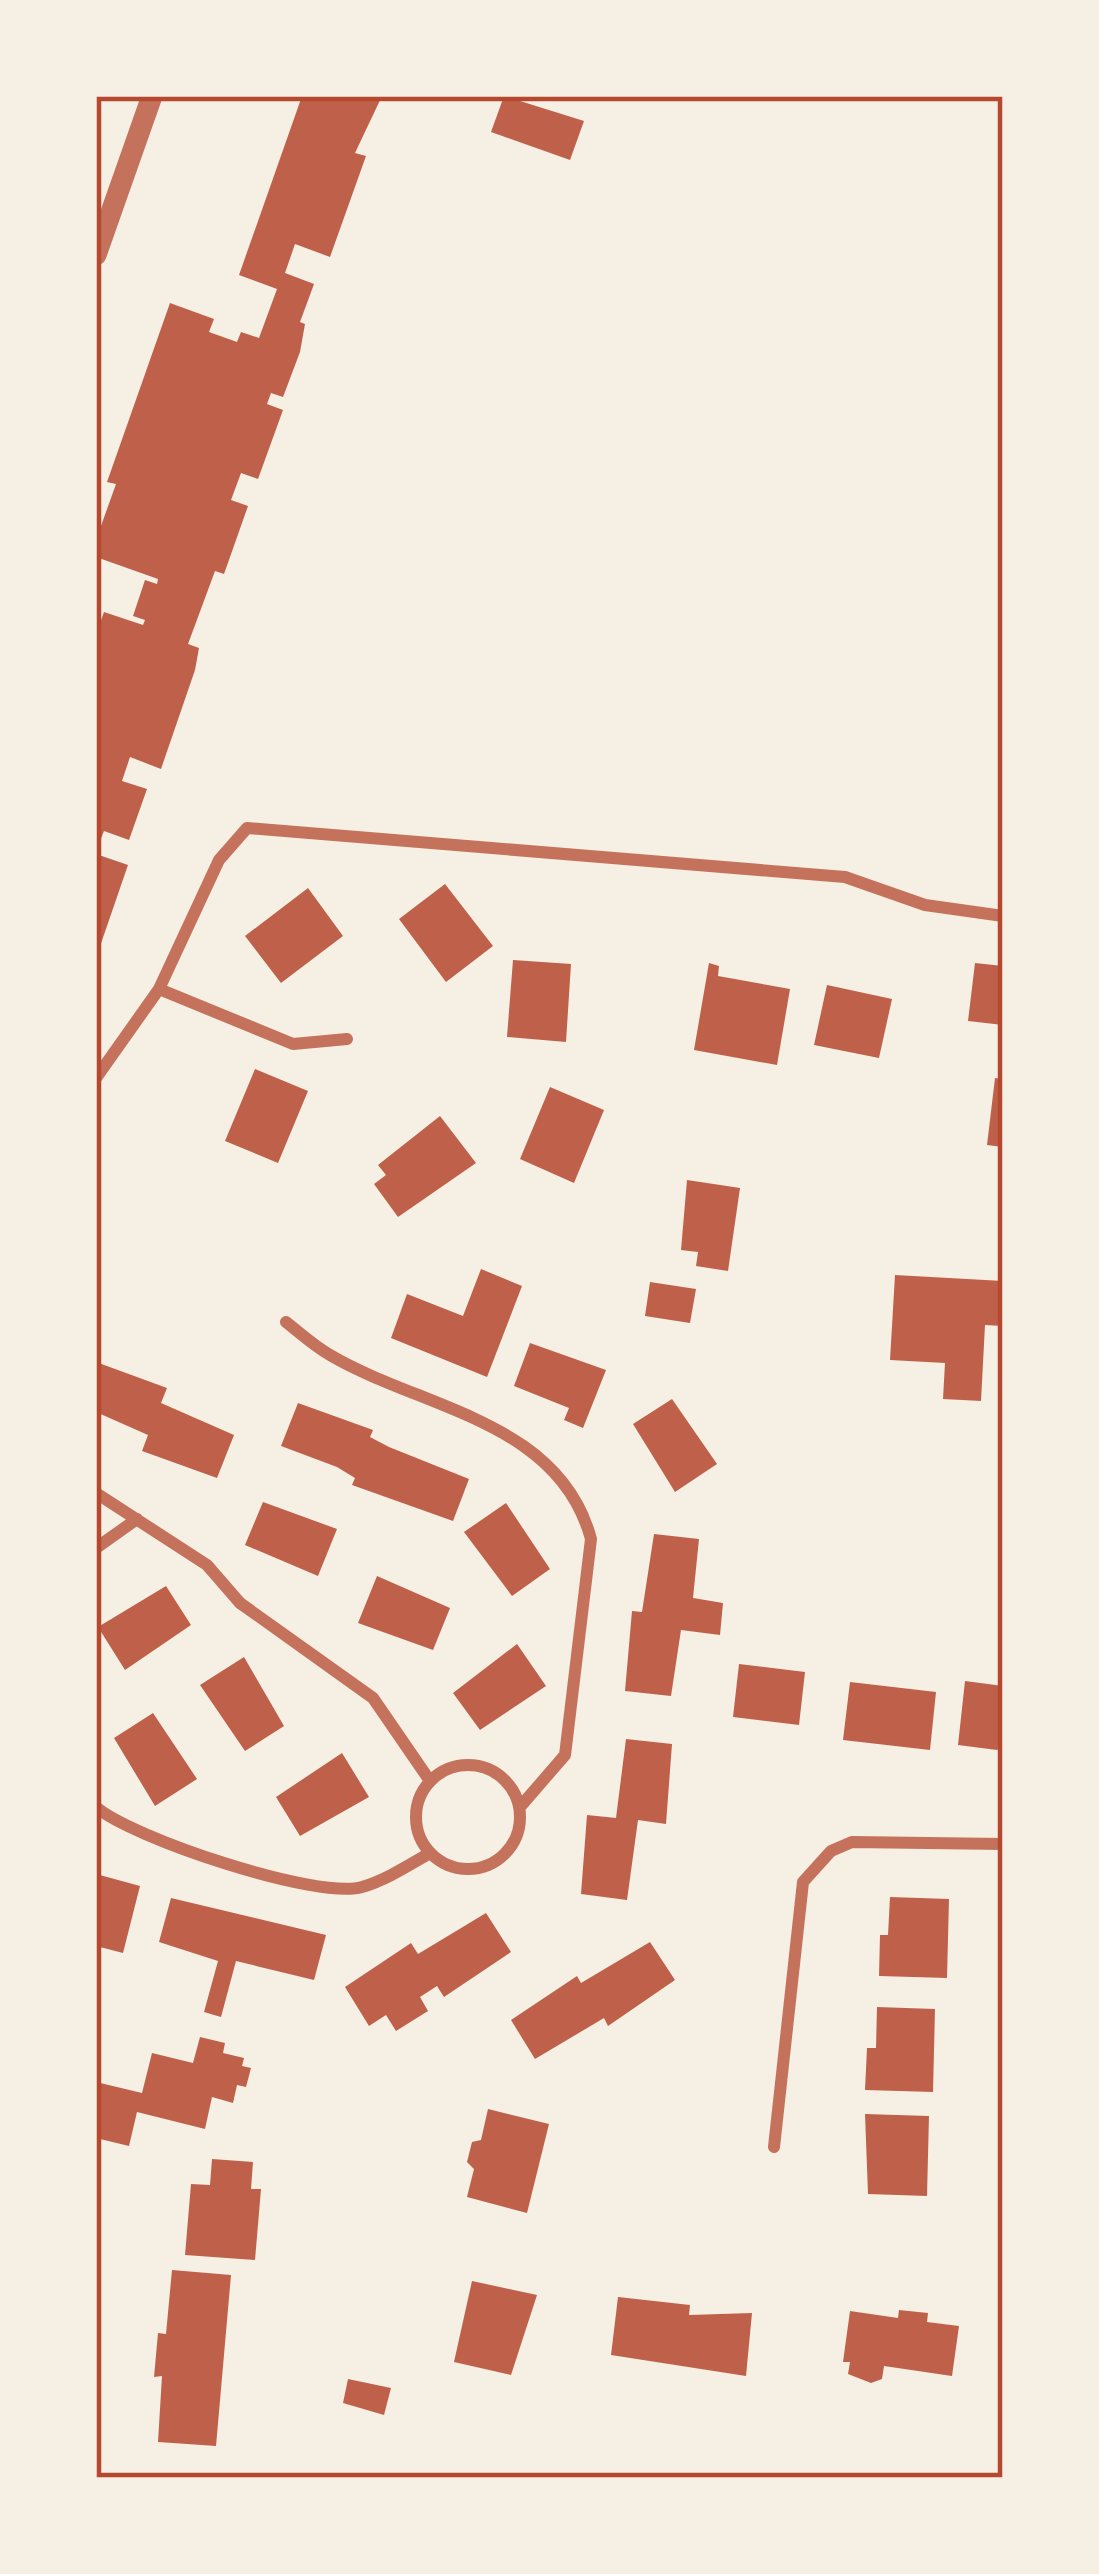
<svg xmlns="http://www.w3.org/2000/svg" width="1099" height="2574" viewBox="0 0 1099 2574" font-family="'PT Serif',serif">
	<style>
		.building { fill: #bf614a }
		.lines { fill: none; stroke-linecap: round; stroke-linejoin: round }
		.minor { stroke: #c5725c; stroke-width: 12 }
		.tertiary { stroke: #c5725c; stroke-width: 21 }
		.neatline { fill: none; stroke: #b5482f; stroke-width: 4.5 }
	</style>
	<rect width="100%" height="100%" fill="#f6efe4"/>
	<path class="building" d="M 302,96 L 382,96 L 355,153 L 366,156 L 330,257 L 295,244 L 285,273 L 314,284 L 300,322 L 305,324 L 300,352 L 283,397 L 271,393 L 267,404 L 283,410 L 258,479 L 241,473 L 231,500 L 248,506 L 224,574 L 215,571 L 188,644 L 199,648 L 195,670 L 161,769 L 130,757 L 122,781 L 147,789 L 129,840 L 104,831 L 96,851 L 96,634 L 104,612 L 143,625 L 145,620 L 133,616 L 145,580 L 157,584 L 158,579 L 96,557 L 96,540 L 116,484 L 107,482 L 170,303 L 214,319 L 209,332 L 237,342 L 241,332 L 259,338 L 277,289 L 239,275 Z
		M 504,96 L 584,121 L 570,160 L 491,132 Z
		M 96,854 L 128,865 L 97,955 L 96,955 Z
		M 445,884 L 493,946 L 446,982 L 399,919 Z
		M 308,888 L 343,936 L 281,983 L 245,936 Z
		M 513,960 L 571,964 L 566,1042 L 507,1037 Z
		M 709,963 L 719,966 L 718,976 L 790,989 L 777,1065 L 694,1050 Z
		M 975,963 L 1003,966 L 1003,1025 L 968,1021 Z
		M 827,985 L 892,999 L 879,1058 L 814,1045 Z
		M 255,1069 L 308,1091 L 278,1163 L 225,1141 Z
		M 995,1078 L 1003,1079 L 1003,1147 L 987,1145 Z
		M 550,1087 L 604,1110 L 574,1183 L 520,1159 Z
		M 440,1116 L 476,1163 L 398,1217 L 374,1184 L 386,1175 L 378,1165 Z
		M 687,1180 L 740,1188 L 728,1271 L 696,1266 L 698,1252 L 681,1250 Z
		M 481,1269 L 522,1286 L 487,1377 L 391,1338 L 407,1294 L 463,1316 Z
		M 895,1275 L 1003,1281 L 1003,1326 L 985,1325 L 981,1401 L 943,1399 L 945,1363 L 890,1360 Z
		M 650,1282 L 696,1289 L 690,1323 L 645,1316 Z
		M 530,1343 L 606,1370 L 583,1428 L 564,1420 L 569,1408 L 514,1386 Z
		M 96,1362 L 167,1388 L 161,1403 L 234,1435 L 217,1478 L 142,1451 L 148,1435 L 96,1412 Z
		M 672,1399 L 717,1464 L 675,1492 L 633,1424 Z
		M 298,1403 L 373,1430 L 370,1437 L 389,1447 L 469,1479 L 453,1521 L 352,1485 L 355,1478 L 337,1467 L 281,1446 Z
		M 263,1502 L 337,1529 L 318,1576 L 245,1545 Z
		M 506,1503 L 550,1569 L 512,1596 L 464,1532 Z
		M 654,1534 L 699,1539 L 693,1598 L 723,1603 L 720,1635 L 681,1630 L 671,1696 L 625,1691 L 632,1611 L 642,1612 Z
		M 377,1576 L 450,1608 L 433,1650 L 358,1623 Z
		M 166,1586 L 191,1625 L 125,1670 L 98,1627 Z
		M 517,1644 L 546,1686 L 480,1730 L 453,1693 Z
		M 244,1657 L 284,1726 L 245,1751 L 200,1685 Z
		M 739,1664 L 805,1672 L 799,1725 L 733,1717 Z
		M 965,1681 L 1003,1686 L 1003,1745 L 997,1750 L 958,1745 Z
		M 850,1682 L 936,1692 L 930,1750 L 843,1740 Z
		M 153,1713 L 197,1779 L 155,1806 L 114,1738 Z
		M 626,1739 L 672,1744 L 666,1824 L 638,1820 L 627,1900 L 581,1894 L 587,1815 L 616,1818 Z
		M 342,1753 L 369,1797 L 300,1836 L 276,1797 Z
		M 96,1874 L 140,1886 L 123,1953 L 96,1946 Z
		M 890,1897 L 949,1899 L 947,1978 L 879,1976 L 880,1935 L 888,1935 Z
		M 171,1898 L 326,1935 L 314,1980 L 236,1961 L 221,2017 L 204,2012 L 218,1961 L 159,1942 Z
		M 486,1913 L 511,1952 L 444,1997 L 437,1986 L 420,1997 L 428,2011 L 396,2031 L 386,2015 L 369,2026 L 345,1987 L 411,1943 L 418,1954 Z
		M 650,1942 L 675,1980 L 608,2026 L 604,2018 L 535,2059 L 511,2020 L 577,1976 L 581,1983 Z
		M 877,2007 L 935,2009 L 933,2092 L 865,2090 L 867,2048 L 876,2048 Z
		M 200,2037 L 225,2043 L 223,2053 L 244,2058 L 242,2066 L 251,2068 L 246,2087 L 237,2085 L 233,2103 L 212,2097 L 205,2129 L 137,2112 L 129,2146 L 96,2138 L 96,2082 L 142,2093 L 152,2053 L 193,2063 Z
		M 488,2109 L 549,2124 L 527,2213 L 467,2197 L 474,2169 L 467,2162 L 472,2142 L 481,2140 Z
		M 865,2114 L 929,2116 L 927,2196 L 868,2194 Z
		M 212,2159 L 253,2162 L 251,2189 L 261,2189 L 255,2260 L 185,2255 L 191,2184 L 210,2185 Z
		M 172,2270 L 231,2275 L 216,2446 L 158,2442 L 162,2376 L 154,2377 L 158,2333 L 166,2334 Z
		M 472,2281 L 537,2295 L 511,2375 L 454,2362 Z
		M 618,2297 L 690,2305 L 689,2315 L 752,2313 L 746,2376 L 611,2355 Z
		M 899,2310 L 928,2313 L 927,2322 L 959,2326 L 952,2376 L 884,2366 L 882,2379 L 871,2383 L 848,2374 L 850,2362 L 843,2362 L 850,2311 L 898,2318 Z
		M 348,2379 L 391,2388 L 384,2415 L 343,2403 Z"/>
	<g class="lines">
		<path class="minor" d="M 159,989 L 293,1044 L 347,1039
			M 96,1078 L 159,989 L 219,860 L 247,828 L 845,877 L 925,905 L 1003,916
			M 286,1322 C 300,1333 314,1346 330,1355 C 422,1409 559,1420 591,1539 L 565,1755 L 520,1807
			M 96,1493 L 207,1565 L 240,1603 L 373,1698 L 430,1781
			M 96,1548 L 137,1519
			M416 1817a52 52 0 1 1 104 0a52 52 0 1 1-104 0Z
			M 96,1807 C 132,1838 317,1900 362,1887 C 386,1880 409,1865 430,1853
			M 774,2147 L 803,1882 L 831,1851 L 852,1842 L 1003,1844"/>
		<path class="tertiary" d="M 96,255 L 152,96"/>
	</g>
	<rect width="1099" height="2574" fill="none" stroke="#f6efe4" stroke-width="198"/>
	<rect x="99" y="99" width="901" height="2376" class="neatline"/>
</svg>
